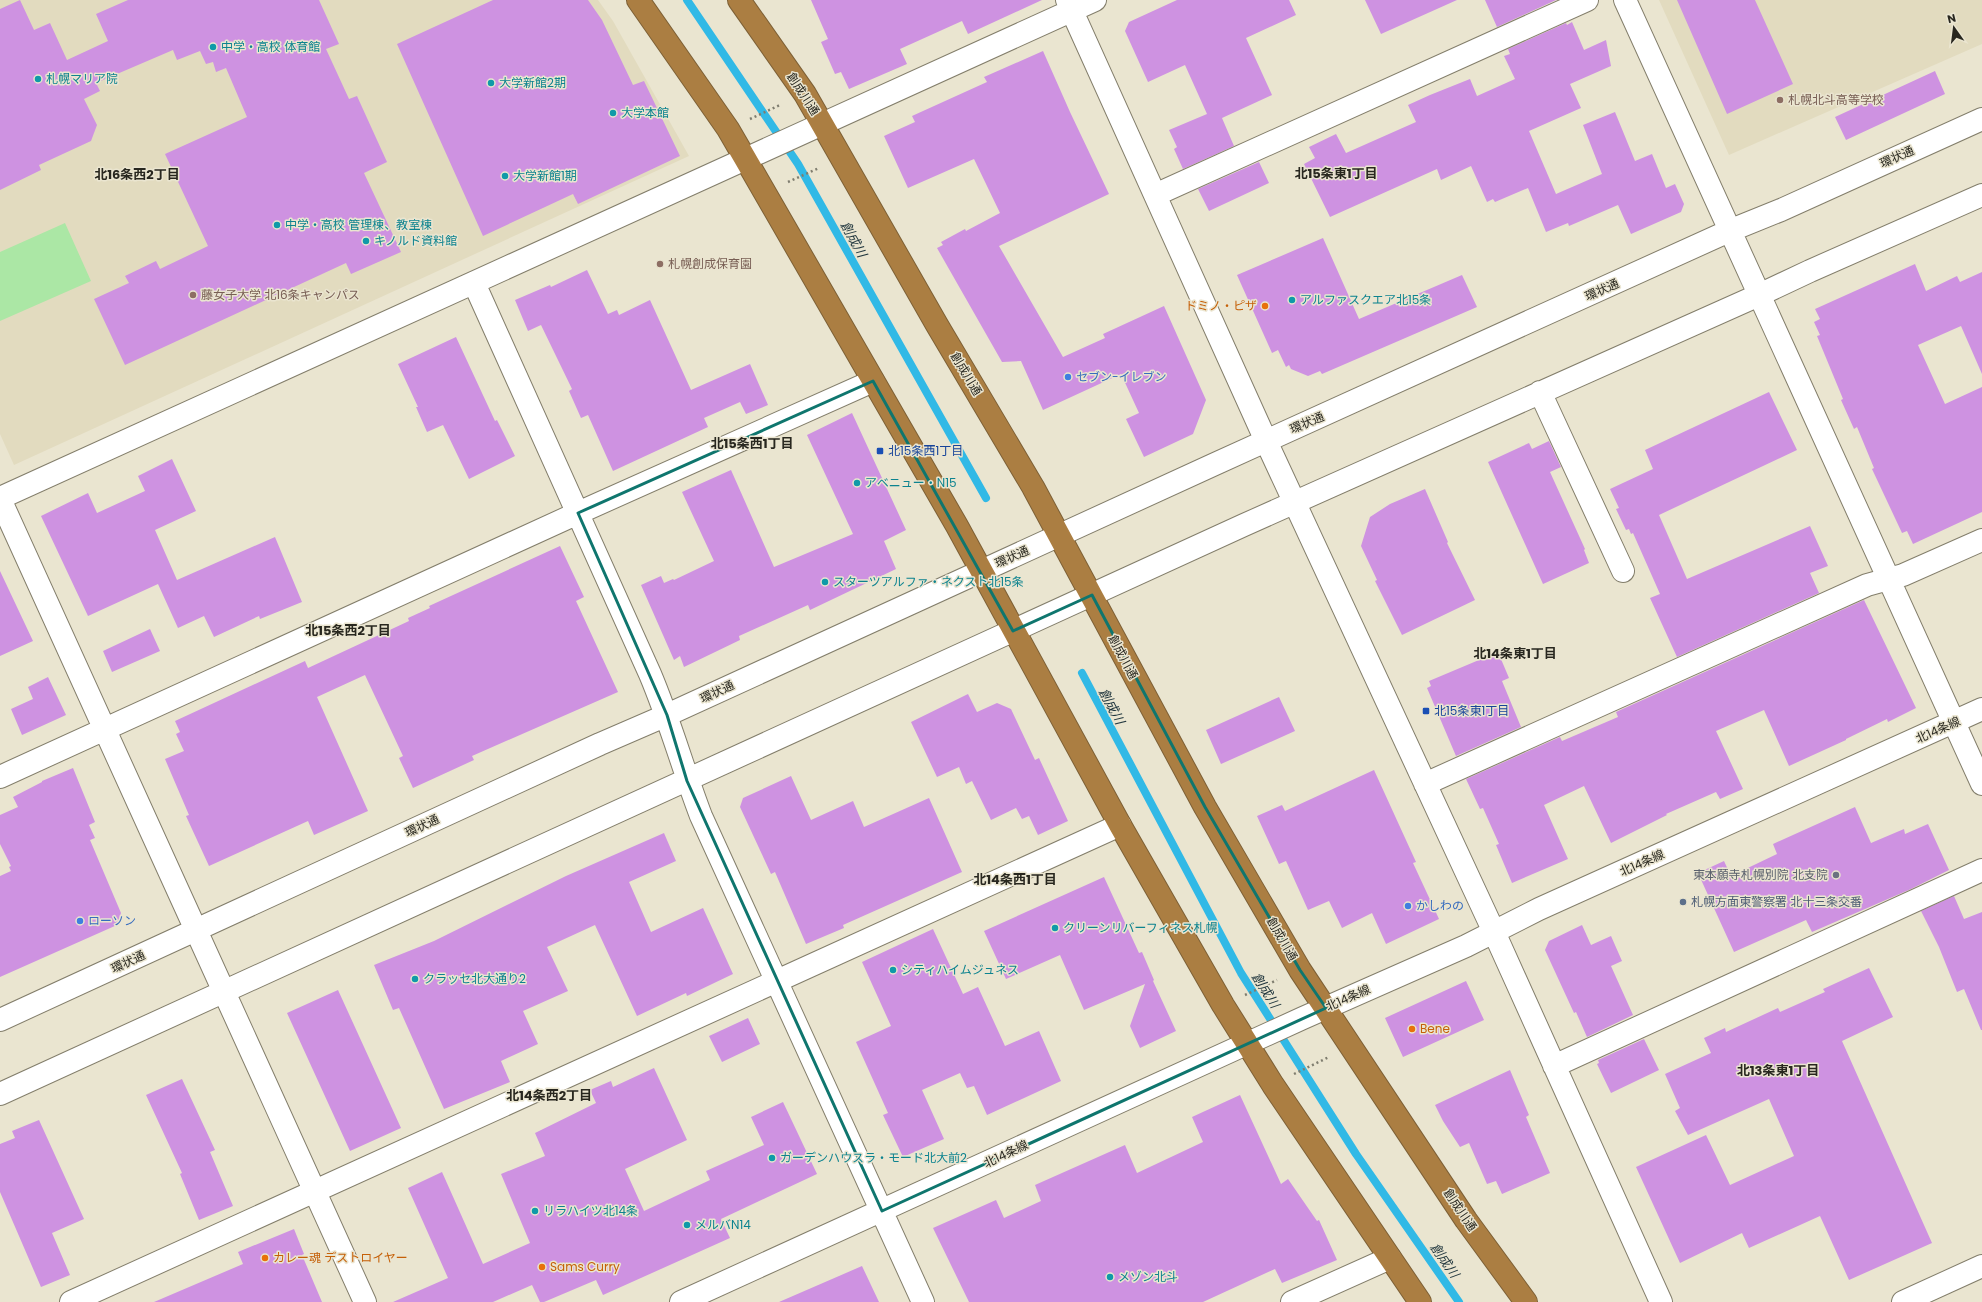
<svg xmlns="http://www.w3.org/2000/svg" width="1982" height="1302" viewBox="0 0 1982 1302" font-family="Poppins,'Noto Sans JP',sans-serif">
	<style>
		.built { fill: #e2dbbf }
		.green { fill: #abe7a5 }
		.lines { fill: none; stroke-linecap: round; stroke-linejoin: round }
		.stream { stroke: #31b9e6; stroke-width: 8 }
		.building { fill: #ce92e1 }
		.minor-casing { stroke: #837e6b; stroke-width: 24 }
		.highway-casing { stroke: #7d6036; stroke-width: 24 }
		.path { stroke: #7f7d6f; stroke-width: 2.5; stroke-dasharray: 2 3; stroke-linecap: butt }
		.minor { stroke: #fff; stroke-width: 22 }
		.highway { stroke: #ab7e42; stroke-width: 22 }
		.marked { fill: none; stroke: #0f766e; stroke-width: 3; stroke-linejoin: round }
		.culture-dot { fill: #0f9aa8; stroke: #eae5d0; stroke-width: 1.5 }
		.education-dot { fill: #8d6e63; stroke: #eae5d0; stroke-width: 1.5 }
		.food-dot { fill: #e8710a; stroke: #eae5d0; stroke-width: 1.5 }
		.shop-dot { fill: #3f7fe0; stroke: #eae5d0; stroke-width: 1.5 }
		.transit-dot { fill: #1a4fb4; stroke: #eae5d0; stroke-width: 1.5 }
		.worship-dot { fill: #6b7280; stroke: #eae5d0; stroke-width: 1.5 }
		.service-dot { fill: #5c6f8a; stroke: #eae5d0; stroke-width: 1.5 }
		.labels { text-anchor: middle; stroke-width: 3; stroke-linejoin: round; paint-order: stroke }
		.culture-label { font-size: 12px; fill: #0d838f; stroke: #eae5d0; text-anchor: start }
		.street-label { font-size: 12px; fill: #28271f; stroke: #eae5d0 }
		.education-label { font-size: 12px; fill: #785e54; stroke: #eae5d0; text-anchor: start }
		.food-label { font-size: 12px; fill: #c56008; stroke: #eae5d0; text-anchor: start }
		.shop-label { font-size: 12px; fill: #366cbe; stroke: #eae5d0; text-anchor: start }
		.transit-label { font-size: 12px; fill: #164399; stroke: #eae5d0; text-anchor: start }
		.worship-label { font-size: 12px; fill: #5b616d; stroke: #eae5d0; text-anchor: end }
		.service-label { font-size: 12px; fill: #4e5e75; stroke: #eae5d0; text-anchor: start }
		.neighbourhood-label { font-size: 13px; font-weight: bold; fill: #28271f; stroke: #eae5d0 }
		.water-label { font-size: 13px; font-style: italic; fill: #1e343c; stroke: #eae5d0 }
	</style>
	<rect width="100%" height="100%" fill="#eae5d0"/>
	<path class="built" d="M 0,0 L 598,0 L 613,21 L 689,156 L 14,465 L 0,434 Z
		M 1659,0 L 1982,0 L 1982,44 L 1729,155 Z"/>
	<path class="green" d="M 65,223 L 91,281 L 0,321 L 0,252 Z"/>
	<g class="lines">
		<path class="stream" d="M 687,0 L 798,164 L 986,498
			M 1082,673 L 1241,973 L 1356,1154 L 1459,1302"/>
	</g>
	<path class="building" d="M 20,0 L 34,30 L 50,23 L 67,60 L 108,41 L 96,14 L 128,0 L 319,0 L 339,44 L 326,49 L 349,99 L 357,96 L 387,162 L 364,173 L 401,252 L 351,274 L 346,263 L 125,365 L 94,299 L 129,283 L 125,276 L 156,261 L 160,269 L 208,246 L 165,154 L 247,117 L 226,68 L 216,72 L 213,62 L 206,64 L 200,51 L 177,60 L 173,50 L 96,83 L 100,91 L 84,99 L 97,125 L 91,141 L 39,165 L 41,170 L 0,190 L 0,9 Z
		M 493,0 L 588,0 L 602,20 L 633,85 L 644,81 L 680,156 L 578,204 L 573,194 L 483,236 L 397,44 Z
		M 811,0 L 1042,0 L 968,34 L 962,21 L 900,49 L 907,64 L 849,89 L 841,72 L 835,74 L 821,42 L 828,39 Z
		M 1177,0 L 1289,0 L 1296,15 L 1246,38 L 1272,95 L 1222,118 L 1234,146 L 1183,169 L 1174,149 L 1177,147 L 1169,130 L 1207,114 L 1185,65 L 1148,82 L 1125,31 L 1129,22 Z
		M 1365,0 L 1457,0 L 1381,34 Z
		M 1485,0 L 1556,0 L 1497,27 Z
		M 1677,0 L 1755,0 L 1793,84 L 1727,114 Z
		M 1572,22 L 1584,50 L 1606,40 L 1611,66 L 1570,84 L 1581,108 L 1529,131 L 1556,194 L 1602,174 L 1583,125 L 1615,112 L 1635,161 L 1652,154 L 1666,188 L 1675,184 L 1684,204 L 1681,212 L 1631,234 L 1618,205 L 1569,226 L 1568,223 L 1546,232 L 1528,188 L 1495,202 L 1493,199 L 1487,202 L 1471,166 L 1441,180 L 1437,169 L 1330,217 L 1304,164 L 1315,158 L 1309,147 L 1336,134 L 1346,153 L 1416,122 L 1408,105 L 1430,95 L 1470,79 L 1477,96 L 1515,79 L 1504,56 L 1510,54 L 1508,49 L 1566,23 L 1567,25 Z
		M 1043,51 L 1070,112 L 1109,194 L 999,246 L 1063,357 L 1105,338 L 1103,334 L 1164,306 L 1206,400 L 1193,434 L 1144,457 L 1126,419 L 1139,413 L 1121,374 L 1043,410 L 1021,361 L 1002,362 L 937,248 L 943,245 L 941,242 L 965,229 L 966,231 L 1000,213 L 974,159 L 908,188 L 884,136 L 915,122 L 912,116 L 987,82 L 984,77 Z
		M 1935,71 L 1945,94 L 1846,140 L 1835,117 Z
		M 1259,162 L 1269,183 L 1209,211 L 1198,189 Z
		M 1323,238 L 1359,319 L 1462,275 L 1477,307 L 1322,374 L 1320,371 L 1308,376 L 1291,369 L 1289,365 L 1286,367 L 1278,350 L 1272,353 L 1237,275 Z
		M 1915,264 L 1926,291 L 1957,276 L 1960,282 L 1982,272 L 1982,374 L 1961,326 L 1918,345 L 1945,404 L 1982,387 L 1982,512 L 1913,544 L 1907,531 L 1902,533 L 1872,469 L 1874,468 L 1857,427 L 1854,429 L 1841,400 L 1843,399 L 1817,336 L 1820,335 L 1814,322 L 1820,319 L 1815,309 Z
		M 587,270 L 608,314 L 617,310 L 619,315 L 650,300 L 691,390 L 750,364 L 768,405 L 746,414 L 740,402 L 704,418 L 708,427 L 613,471 L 588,415 L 581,418 L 569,391 L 572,389 L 541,325 L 528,331 L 515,300 L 550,285 L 551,287 Z
		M 456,337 L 495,421 L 497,420 L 515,456 L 469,479 L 443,425 L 427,432 L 416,407 L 418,407 L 398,364 Z
		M 1769,392 L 1797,450 L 1659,515 L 1687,579 L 1810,526 L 1828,566 L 1810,573 L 1819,593 L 1677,657 L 1650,598 L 1660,594 L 1633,533 L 1631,534 L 1629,529 L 1626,530 L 1616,509 L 1619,508 L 1610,489 L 1653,469 L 1645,450 Z
		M 852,413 L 906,530 L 884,541 L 896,569 L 810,610 L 808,605 L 739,636 L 740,640 L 684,667 L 680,656 L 674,660 L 641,585 L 661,576 L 664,583 L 673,579 L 674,580 L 714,561 L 682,492 L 731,470 L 774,567 L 853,534 L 807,435 Z
		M 1549,441 L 1561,467 L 1550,472 L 1585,549 L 1584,550 L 1589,563 L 1543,584 L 1488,462 L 1529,443 L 1532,449 Z
		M 172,459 L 196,511 L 155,530 L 177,580 L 275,537 L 302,602 L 260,619 L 259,616 L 214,637 L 204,616 L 178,628 L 158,584 L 88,616 L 41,516 L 88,493 L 97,513 L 145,491 L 138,476 Z
		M 1425,489 L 1448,542 L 1447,543 L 1475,600 L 1402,635 L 1375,581 L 1377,580 L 1361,546 L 1370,517 L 1390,504 Z
		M 560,546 L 584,597 L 576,601 L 618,692 L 472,756 L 474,760 L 413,788 L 399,758 L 403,756 L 365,675 L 317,697 L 368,811 L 314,835 L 308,821 L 209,866 L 186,816 L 189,815 L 165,759 L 184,751 L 176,734 L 180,732 L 175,721 L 305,661 L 308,668 L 409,621 L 408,618 L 430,608 L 429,606 Z
		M 0,571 L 33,641 L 0,656 Z
		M 1864,600 L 1916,708 L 1888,722 L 1887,719 L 1846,739 L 1846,740 L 1789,766 L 1764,710 L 1716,731 L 1743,789 L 1720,799 L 1716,792 L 1666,814 L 1667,815 L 1611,843 L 1584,786 L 1544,805 L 1568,859 L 1512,883 L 1496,845 L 1499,844 L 1483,808 L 1480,809 L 1466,779 L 1560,737 L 1562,741 L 1618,717 L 1616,712 Z
		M 150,629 L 160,651 L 112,672 L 103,651 Z
		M 1498,652 L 1509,678 L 1502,681 L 1521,727 L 1456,756 L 1427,688 L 1431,686 L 1429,681 Z
		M 48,677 L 66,715 L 22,735 L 11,709 L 33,699 L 28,687 Z
		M 968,694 L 977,712 L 997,703 L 1011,709 L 1035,760 L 1039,758 L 1068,821 L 1038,835 L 1029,816 L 1022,819 L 1016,808 L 991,820 L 972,781 L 966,784 L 959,767 L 937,777 L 911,722 Z
		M 1279,697 L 1295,731 L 1221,764 L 1206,730 Z
		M 73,768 L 95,822 L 89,825 L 95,838 L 90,840 L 121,913 L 117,925 L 0,977 L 0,876 L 11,871 L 9,867 L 11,866 L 0,844 L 0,815 L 18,807 L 13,797 L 42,782 L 42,781 Z
		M 1374,770 L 1416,862 L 1413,863 L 1439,919 L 1386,944 L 1372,913 L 1342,928 L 1329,901 L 1308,910 L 1286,861 L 1279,864 L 1257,816 L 1282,805 L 1285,811 Z
		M 791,776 L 811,820 L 853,801 L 864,827 L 929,798 L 962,872 L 843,925 L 844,928 L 806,944 L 775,872 L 771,874 L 740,807 L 743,798 Z
		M 1855,807 L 1871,843 L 1904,829 L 1905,834 L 1928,824 L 1949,870 L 1911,889 L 1812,932 L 1806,920 L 1734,952 L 1698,873 L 1724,861 L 1731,876 L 1777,854 L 1773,844 Z
		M 664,833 L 676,861 L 629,882 L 651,932 L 703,908 L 733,974 L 687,996 L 686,993 L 637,1016 L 595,925 L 547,947 L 568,991 L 523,1011 L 538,1044 L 501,1061 L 510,1082 L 444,1109 L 399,1008 L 393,1010 L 374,965 L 434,941 L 566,876 Z
		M 1104,877 L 1139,953 L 1142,952 L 1154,980 L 1153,981 L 1176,1031 L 1140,1048 L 1130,1026 L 1145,984 L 1084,1010 L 1060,955 L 1006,979 L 984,931 Z
		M 1954,896 L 1964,919 L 1982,912 L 1982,1030 L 1981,1030 L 1964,989 L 1957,992 L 1939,947 L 1921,911 Z
		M 1582,925 L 1591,945 L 1611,936 L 1622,961 L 1611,966 L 1633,1015 L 1587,1037 L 1576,1012 L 1574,1013 L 1545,950 L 1549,941 Z
		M 933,929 L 963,994 L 978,987 L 1005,1046 L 1039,1031 L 1061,1081 L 987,1115 L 974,1086 L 967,1088 L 960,1073 L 922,1090 L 944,1139 L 903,1157 L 883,1115 L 888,1113 L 856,1042 L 891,1026 L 862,962 Z
		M 1869,968 L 1893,1017 L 1842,1041 L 1932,1243 L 1849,1280 L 1820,1216 L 1749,1248 L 1742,1233 L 1680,1263 L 1636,1167 L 1706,1135 L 1730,1185 L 1794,1156 L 1769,1099 L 1688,1135 L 1675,1111 L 1680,1108 L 1665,1074 L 1711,1053 L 1704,1038 L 1725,1028 L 1726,1032 L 1778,1008 L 1780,1012 L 1825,992 L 1823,989 Z
		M 1466,981 L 1484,1020 L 1403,1057 L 1385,1018 Z
		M 338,990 L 401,1128 L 350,1151 L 287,1013 Z
		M 748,1018 L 760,1044 L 722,1062 L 709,1036 Z
		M 1644,1039 L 1659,1070 L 1611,1093 L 1597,1064 L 1599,1063 L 1598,1060 Z
		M 654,1068 L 687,1140 L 625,1169 L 644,1211 L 710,1180 L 706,1171 L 764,1145 L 751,1117 L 783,1102 L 817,1174 L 721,1219 L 730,1238 L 603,1295 L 596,1280 L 544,1302 L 540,1302 L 532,1285 L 493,1302 L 393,1302 L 448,1278 L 408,1188 L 442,1172 L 483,1264 L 530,1243 L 501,1174 L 545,1156 L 535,1133 L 596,1103 L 590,1090 L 611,1081 L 613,1087 Z
		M 1510,1070 L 1529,1115 L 1526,1117 L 1550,1173 L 1502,1194 L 1496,1181 L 1487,1184 L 1469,1143 L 1460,1147 L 1443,1121 L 1435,1105 Z
		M 182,1079 L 215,1150 L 210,1152 L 233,1206 L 199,1220 L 180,1174 L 182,1173 L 146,1095 Z
		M 1240,1095 L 1281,1184 L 1288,1179 L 1317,1221 L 1319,1220 L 1337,1260 L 1282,1283 L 1275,1269 L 1203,1302 L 969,1302 L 933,1228 L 996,1200 L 1004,1218 L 1041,1201 L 1035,1185 L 1125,1145 L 1137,1173 L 1203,1142 L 1192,1117 Z
		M 39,1120 L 84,1219 L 52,1233 L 70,1275 L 41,1287 L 0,1192 L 0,1144 L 15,1138 L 12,1131 Z
		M 294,1229 L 304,1254 L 302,1255 L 322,1302 L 154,1302 L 243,1264 L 238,1252 Z
		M 862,1266 L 879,1302 L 779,1302 L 839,1276 Z"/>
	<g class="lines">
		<defs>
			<path id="minor" d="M 1067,0 L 1266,441 L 1494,932 L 1661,1302
				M 1625,0 L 1982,784
				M 1155,195 L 1587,0
				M 474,283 L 650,674 C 670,721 683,769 701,816 L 923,1302
				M 1540,392 L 1623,571
				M 0,498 L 1095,0
				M 0,499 C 123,766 242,1035 365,1302
				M 0,777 L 578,513 L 873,381
				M 1425,784 L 1867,585 L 1903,575 L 1982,540
				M 0,1020 L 600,744 L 667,715 L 1215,464 L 1729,231 L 1781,210 L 1982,119
				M 1554,1066 L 1982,870
				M 0,1094 L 1244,525 L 1759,295 L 1810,271 L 1982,195
				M 71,1302 L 1120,825
				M 681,1302 L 1303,1018 L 1466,946 L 1539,909 L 1982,709
				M 1292,1302 L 1390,1258
				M 1903,1302 L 1982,1266"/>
			<path id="highway" d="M 638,0 L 728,129 L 746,160 L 957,526 L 1120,825 L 1223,1005 L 1273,1085 L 1420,1302
				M 739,0 L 805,94 L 937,325 L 1033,487 L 1205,807 L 1300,970 L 1466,1220 L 1526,1302"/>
		</defs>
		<use href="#minor" class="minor-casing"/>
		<use href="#highway" class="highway-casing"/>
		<path class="path" d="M 750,119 L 780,105
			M 788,182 L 819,168
			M 1245,995 L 1277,980
			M 1294,1074 L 1329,1057"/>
		<use href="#minor" class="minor"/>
		<use href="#highway" class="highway"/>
	</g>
	<path class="marked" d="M 873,381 L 1013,631 L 1092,595 L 1205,807 L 1300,970 L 1326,1008 L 882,1211 L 687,781 L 667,715 L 578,513 Z"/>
	<g class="culture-dot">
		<circle cx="213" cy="47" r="4"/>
		<circle cx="38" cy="79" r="4"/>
		<circle cx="491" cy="83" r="4"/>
		<circle cx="613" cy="113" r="4"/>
		<circle cx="505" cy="176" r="4"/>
		<circle cx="277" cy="225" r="4"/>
		<circle cx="366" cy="241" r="4"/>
		<circle cx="1292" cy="300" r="4"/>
		<circle cx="857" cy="483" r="4"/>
		<circle cx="825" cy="582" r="4"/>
		<circle cx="1055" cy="928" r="4"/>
		<circle cx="893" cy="970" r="4"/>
		<circle cx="415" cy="979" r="4"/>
		<circle cx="772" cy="1158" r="4"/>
		<circle cx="535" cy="1211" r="4"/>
		<circle cx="687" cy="1225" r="4"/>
		<circle cx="1110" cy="1277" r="4"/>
	</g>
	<g class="education-dot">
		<circle cx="1780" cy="100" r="4"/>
		<circle cx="660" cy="264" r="4"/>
		<circle cx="193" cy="295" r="4"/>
	</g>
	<g class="food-dot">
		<circle cx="1265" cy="306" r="4"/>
		<circle cx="1412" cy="1029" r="4"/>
		<circle cx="265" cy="1258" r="4"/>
		<circle cx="542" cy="1267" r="4"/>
	</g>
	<g class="shop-dot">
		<circle cx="1068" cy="377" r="4"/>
		<circle cx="1408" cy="906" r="4"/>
		<circle cx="80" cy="921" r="4"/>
	</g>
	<g class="transit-dot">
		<rect x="876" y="447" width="8" height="8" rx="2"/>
		<rect x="1422" y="707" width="8" height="8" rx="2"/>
	</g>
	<circle class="worship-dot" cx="1836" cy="875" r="4"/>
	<circle class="service-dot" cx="1683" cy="902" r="4"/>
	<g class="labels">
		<g class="culture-label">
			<text x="221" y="51">中学・高校 体育館</text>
			<text x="46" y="83">札幌マリア院</text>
			<text x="499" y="87">大学新館2期</text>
			<text x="621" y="117">大学本館</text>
			<text x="513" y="180">大学新館1期</text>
			<text x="285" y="229">中学・高校 管理棟、教室棟</text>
			<text x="374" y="245">キノルド資料館</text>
			<text x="1300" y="304">アルファスクエア北15条</text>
			<text x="865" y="487">アベニュー・N15</text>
			<text x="833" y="586">スターツアルファ・ネクスト北15条</text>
			<text x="1063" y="932">クリーンリバーフィネス札幌</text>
			<text x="901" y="974">シティハイムジュネス</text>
			<text x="423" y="983">クラッセ北大通り2</text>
			<text x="780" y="1162">ガーデンハウスラ・モード北大前2</text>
			<text x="543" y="1215">リラハイツ北14条</text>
			<text x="695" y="1229">メルバN14</text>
			<text x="1118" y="1281">メゾン北斗</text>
		</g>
		<g class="street-label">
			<text transform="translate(803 94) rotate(57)" y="4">創成川通</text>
			<text transform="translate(1897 157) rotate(-24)" y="4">環状通</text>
			<text transform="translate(1602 290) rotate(-24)" y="4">環状通</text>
			<text transform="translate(966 374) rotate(59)" y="4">創成川通</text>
			<text transform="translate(1307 423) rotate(-23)" y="4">環状通</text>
			<text transform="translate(1012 557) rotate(-24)" y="4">環状通</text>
			<text transform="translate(1123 657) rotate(62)" y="4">創成川通</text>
			<text transform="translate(717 692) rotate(-25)" y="4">環状通</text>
			<text transform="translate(1938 730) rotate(-24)" y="4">北14条線</text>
			<text transform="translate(422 826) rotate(-25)" y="4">環状通</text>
			<text transform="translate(1642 863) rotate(-24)" y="4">北14条線</text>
			<text transform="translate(1282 939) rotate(60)" y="4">創成川通</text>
			<text transform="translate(128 962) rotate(-25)" y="4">環状通</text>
			<text transform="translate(1348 998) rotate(-24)" y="4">北14条線</text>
			<text transform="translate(1006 1154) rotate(-25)" y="4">北14条線</text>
			<text transform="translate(1460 1210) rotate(56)" y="4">創成川通</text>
		</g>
		<g class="education-label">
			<text x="1788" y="104">札幌北斗高等学校</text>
			<text x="668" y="268">札幌創成保育園</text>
			<text x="201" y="299">藤女子大学 北16条キャンパス</text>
		</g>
		<g class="food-label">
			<text x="1257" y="310" text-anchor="end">ドミノ・ピザ</text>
			<text x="1420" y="1033">Bene</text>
			<text x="273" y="1262">カレー魂 デストロイヤー</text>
			<text x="550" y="1271">Sams Curry</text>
		</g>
		<g class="shop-label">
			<text x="1076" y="381">セブン-イレブン</text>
			<text x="1416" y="910">かしわの</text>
			<text x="88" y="925">ローソン</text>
		</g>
		<g class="transit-label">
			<text x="888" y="455">北15条西1丁目</text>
			<text x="1434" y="715">北15条東1丁目</text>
		</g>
		<g class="worship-label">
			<text x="1828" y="879">東本願寺札幌別院 北支院</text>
		</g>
		<g class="service-label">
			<text x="1691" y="906">札幌方面東警察署 北十三条交番</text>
		</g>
		<g class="neighbourhood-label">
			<text x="1336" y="178">北15条東1丁目</text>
			<text x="137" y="179">北16条西2丁目</text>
			<text x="752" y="448">北15条西1丁目</text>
			<text x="348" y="635">北15条西2丁目</text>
			<text x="1515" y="658">北14条東1丁目</text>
			<text x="1015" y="884">北14条西1丁目</text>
			<text x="1778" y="1075">北13条東1丁目</text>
			<text x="549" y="1100">北14条西2丁目</text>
		</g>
		<g class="water-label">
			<text transform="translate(854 239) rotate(61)" y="5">創成川</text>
			<text transform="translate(1112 706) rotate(62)" y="5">創成川</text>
			<text transform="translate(1266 990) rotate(57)" y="5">創成川</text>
			<text transform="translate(1445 1260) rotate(55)" y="5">創成川</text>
		</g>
	</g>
	<g transform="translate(1954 28) rotate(346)" stroke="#eae5d0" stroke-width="3" paint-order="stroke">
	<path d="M0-3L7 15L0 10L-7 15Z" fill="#28271f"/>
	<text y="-6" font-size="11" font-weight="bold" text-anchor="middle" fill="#28271f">N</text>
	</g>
</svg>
